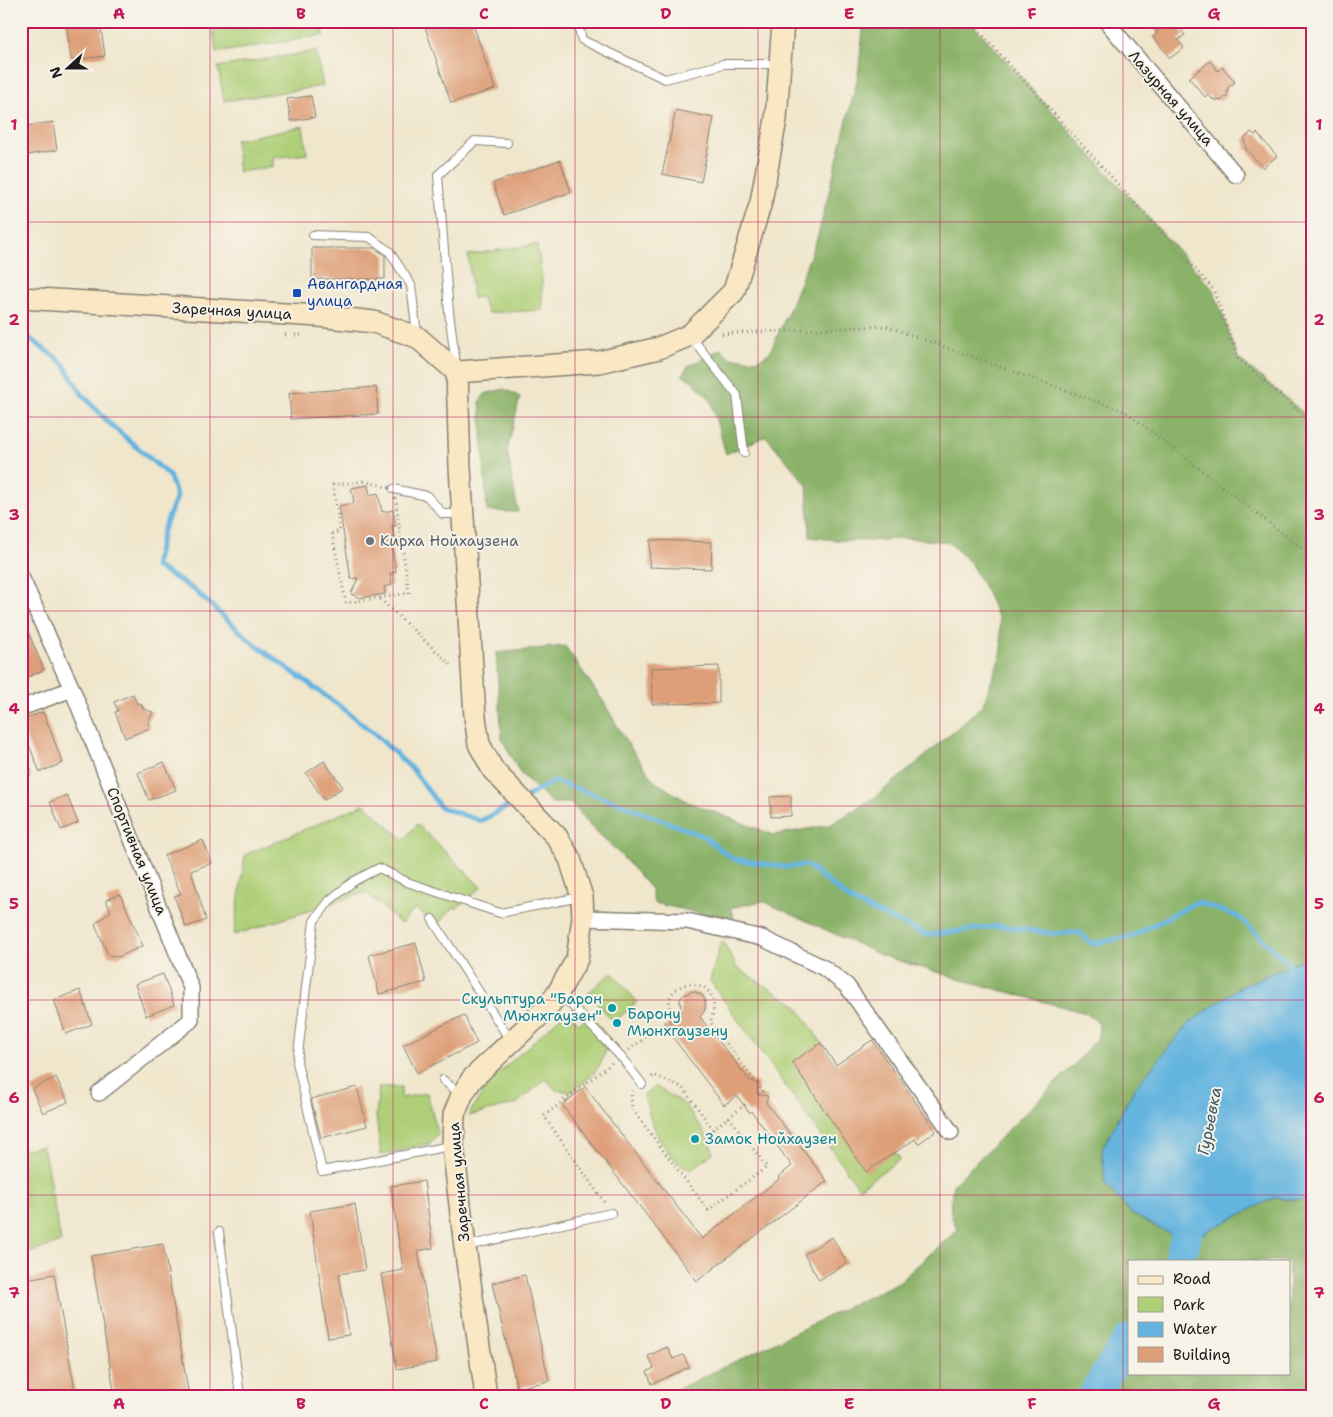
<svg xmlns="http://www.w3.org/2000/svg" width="1333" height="1417" viewBox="0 0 1333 1417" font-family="'Shantell Sans',sans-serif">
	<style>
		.green { fill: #aecf77; stroke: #65764a }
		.forest { fill: #8ab268; stroke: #536742; fill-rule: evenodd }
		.water { fill: #64b4df; stroke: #40687e }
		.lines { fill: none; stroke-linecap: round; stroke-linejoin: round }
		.stream { stroke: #64b4df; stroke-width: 5 }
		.river { stroke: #64b4df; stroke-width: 31 }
		.building { fill: #de9f78 }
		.lane-casing { stroke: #868174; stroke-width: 10 }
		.street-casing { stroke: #868174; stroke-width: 18 }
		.secondary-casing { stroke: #868174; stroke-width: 24 }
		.path { stroke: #868174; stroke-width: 3; stroke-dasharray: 1 4; stroke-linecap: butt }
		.lane { stroke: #fff; stroke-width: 8 }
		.street { stroke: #fff; stroke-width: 15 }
		.secondary { stroke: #fae7c3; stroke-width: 21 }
		.grid { fill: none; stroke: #c2185b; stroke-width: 1; stroke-opacity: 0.55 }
		.transit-dot { fill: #1a4fb4; stroke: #f7f3e8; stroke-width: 2 }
		.worship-dot { fill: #6b7280; stroke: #f7f3e8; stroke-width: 2 }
		.culture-dot { fill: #0f9aa8; stroke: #f7f3e8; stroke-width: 2 }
		.labels { text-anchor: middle; stroke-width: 4; stroke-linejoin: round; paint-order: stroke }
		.street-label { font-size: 15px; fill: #1c1c1c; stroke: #f7f3e8 }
		.transit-label { font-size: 15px; fill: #164399; stroke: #f7f3e8; text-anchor: start }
		.worship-label { font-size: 15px; fill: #5b616d; stroke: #f7f3e8; text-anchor: start }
		.culture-label { font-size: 15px; fill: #0d838f; stroke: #f7f3e8; text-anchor: start }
		.water-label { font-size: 16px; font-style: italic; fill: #39596a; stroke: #f7f3e8 }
		.neatline { fill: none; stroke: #c2185b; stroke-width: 2 }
		.grid-label { font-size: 16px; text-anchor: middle; font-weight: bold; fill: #c2185b }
	</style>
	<rect width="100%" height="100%" fill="#f7f3e8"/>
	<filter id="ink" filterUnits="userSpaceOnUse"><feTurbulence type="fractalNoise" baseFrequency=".02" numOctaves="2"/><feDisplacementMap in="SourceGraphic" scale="10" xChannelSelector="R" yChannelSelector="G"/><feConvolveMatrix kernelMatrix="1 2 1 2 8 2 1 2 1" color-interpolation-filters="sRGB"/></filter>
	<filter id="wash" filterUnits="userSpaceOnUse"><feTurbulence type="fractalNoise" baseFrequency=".0096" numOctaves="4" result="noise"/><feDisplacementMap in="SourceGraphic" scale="20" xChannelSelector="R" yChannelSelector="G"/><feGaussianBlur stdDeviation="1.12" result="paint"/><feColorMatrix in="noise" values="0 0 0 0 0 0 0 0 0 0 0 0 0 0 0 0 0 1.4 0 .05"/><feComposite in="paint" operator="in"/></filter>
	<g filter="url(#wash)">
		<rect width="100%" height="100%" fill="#efe6cc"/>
		<path class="green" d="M 212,21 L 321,21 L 324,35 L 216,53 Z
			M 316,51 L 323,86 L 224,101 L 218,67 Z
			M 303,126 L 307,154 L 273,158 L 273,167 L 239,172 L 235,140 Z
			M 537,244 L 542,278 L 542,310 L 488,313 L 481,297 L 473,298 L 468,255 Z
			M 364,804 L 404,840 L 417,824 L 481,887 L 456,909 L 454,907 L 436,926 L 415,908 L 401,924 L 366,892 L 234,935 L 245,855 Z
			M 721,942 L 724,943 L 737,968 L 796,1005 L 900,1159 L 859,1188 L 710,981 Z
			M 612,972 L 637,1002 L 614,1022 L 588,993 Z
			M 567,1011 L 579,1024 L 590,1014 L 608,1038 C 605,1066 593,1075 572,1092 L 556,1090 L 546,1079 L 516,1104 L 468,1116 L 489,1082 Z
			M 655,1086 L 684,1104 L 710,1140 L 713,1153 L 691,1170 C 662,1157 650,1123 644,1094 Z
			M 379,1087 L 401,1087 L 401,1098 L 427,1093 L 438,1134 L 430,1143 L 381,1155 L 376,1116 Z
			M 43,1146 L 61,1242 L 21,1256 L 21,1150 Z"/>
		<path class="forest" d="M 864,21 L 970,21 L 1213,289 L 1238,358 L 1312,420 L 1312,955 L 1236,989 L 1185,1241 L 1274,1198 L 1312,1201 L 1312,1396 L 664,1396 L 899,1282 L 958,1229 C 947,1214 951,1202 953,1185 L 1076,1063 L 1098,1036 L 1099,1023 L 1086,1013 L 963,980 L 883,956 L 763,901 L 730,908 L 735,921 L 654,903 L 651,889 L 621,855 L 589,824 L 571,803 L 552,803 L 520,773 L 502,739 L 496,653 L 565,646 L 603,701 L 626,741 L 654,781 L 688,802 L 774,835 L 830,825 L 874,798 L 916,764 L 983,705 L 1002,651 L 999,619 L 985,589 L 970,562 L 948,542 L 908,538 L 868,541 L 836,540 L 810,537 L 807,485 L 766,436 L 726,454 L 710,399 L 691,380 L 682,375 L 688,366 L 721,349 L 731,358 L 758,360 L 770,352 L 789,310 L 818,236 L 858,76 ZM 1129,1261 L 1289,1261 L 1289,1373 L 1129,1373 Z
			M 504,389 L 520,397 L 507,451 L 518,512 L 487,511 L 480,401 L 485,394 Z"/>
		<path class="water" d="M 1312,955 L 1312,1201 L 1274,1198 L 1185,1242 L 1132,1214 L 1105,1184 L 1102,1149 L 1134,1089 L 1187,1025 L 1236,989 Z"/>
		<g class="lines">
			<path class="stream" d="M 21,343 L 28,337 L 63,363 L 82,394 L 110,424 L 169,475 L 177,497 L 163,530 L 155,566 L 193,589 L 253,643 L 345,710 L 378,737 L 413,770 L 440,807 L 481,821 L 516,802
				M 526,797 L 554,781 L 616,802 L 703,836 L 733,859 L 785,867 L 807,865 L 853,902 L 928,935 L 1000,926 L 1055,934 L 1079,932 L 1092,944 L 1132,936 L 1197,902 L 1239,917 L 1294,969"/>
			<path class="river" d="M 1178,1261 L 1185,1242 L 1194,1199
				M 1093,1396 L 1129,1339"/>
		</g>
		<g id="blocks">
			<path class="building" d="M 66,21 L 100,21 L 105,56 L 71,60 Z
				M 423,21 L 472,21 L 495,89 L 451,103 Z
				M 1174,21 L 1185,35 L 1178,40 L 1184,48 L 1170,58 L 1153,37 L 1157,34 L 1155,23 L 1165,28 Z
				M 1210,61 L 1218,71 L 1222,67 L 1225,70 L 1235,82 L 1228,87 L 1227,96 L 1221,101 L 1212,99 L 1208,94 L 1205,97 L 1189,78 Z
				M 311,96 L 315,117 L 291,121 L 287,99 Z
				M 676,110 L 714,118 L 701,182 L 662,174 Z
				M 53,122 L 57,150 L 21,156 L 21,127 Z
				M 1251,132 L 1255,135 L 1257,133 L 1277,156 L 1263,168 L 1246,149 L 1244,139 Z
				M 560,160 L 571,192 L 504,215 L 493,183 Z
				M 312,248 L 374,248 L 385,255 L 385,279 L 312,279 Z
				M 376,387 L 378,414 L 291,419 L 289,393 Z
				M 368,485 L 370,495 L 378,493 L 382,512 L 393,510 L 396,526 L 392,526 L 396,546 L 392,547 L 396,572 L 390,573 L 392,585 L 384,587 L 385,594 L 360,598 L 351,594 L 358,578 L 351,579 L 339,506 L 354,503 L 351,488 Z
				M 650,540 L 712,542 L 711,569 L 649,567 Z
				M 21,615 L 44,670 L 21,680 Z
				M 719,666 L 719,703 L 652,704 L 651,668 Z
				M 133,694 L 137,704 L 141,703 L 143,709 L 153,712 L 148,722 L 150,728 L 125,738 L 115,712 L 118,711 L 114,702 Z
				M 43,712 L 63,763 L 40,772 L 21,726 L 21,720 Z
				M 324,761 L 343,787 L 324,800 L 306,773 Z
				M 164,762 L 176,790 L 149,800 L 138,773 Z
				M 67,795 L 78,823 L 61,830 L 50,802 Z
				M 791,796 L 791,816 L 771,817 L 770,797 Z
				M 203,840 L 212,863 L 191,871 L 206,920 L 186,927 L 174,896 L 181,894 L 164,855 Z
				M 120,894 L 143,946 L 118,957 L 108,955 L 95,924 L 111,911 L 106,900 Z
				M 416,943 L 426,982 L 379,994 L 369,955 Z
				M 163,974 L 174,1005 L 146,1016 L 135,984 Z
				M 80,990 L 92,1024 L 66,1034 L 54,1000 Z
				M 693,991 L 702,995 L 705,1000 L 705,1010 L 700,1017 L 750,1081 L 758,1083 L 757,1094 L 768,1096 L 766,1103 L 827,1181 L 697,1281 L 562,1105 L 585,1087 L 702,1239 L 779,1179 L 778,1177 L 792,1166 L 752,1112 L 749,1112 L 737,1096 L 724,1105 L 665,1027 L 681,1014 L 680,999 L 683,995 Z
				M 464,1015 L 477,1043 L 417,1073 L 403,1045 Z
				M 872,1040 L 936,1131 L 918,1144 L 915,1139 L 866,1172 L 792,1062 L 821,1043 L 836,1065 Z
				M 56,1077 L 68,1102 L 43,1113 L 32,1089 Z
				M 357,1087 L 367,1126 L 321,1138 L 311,1099 Z
				M 424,1181 L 433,1248 L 418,1251 L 437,1362 L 397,1369 L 381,1274 L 403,1270 L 391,1186 Z
				M 355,1204 L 365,1270 L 339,1274 L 349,1335 L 328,1338 L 310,1211 Z
				M 832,1237 L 847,1263 L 819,1280 L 804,1254 Z
				M 163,1244 L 189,1396 L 115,1396 L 91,1256 Z
				M 54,1274 L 76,1396 L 21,1396 L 21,1280 Z
				M 525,1275 L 549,1381 L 517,1388 L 492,1283 Z
				M 667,1347 L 673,1359 L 683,1355 L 689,1367 L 652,1384 L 647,1372 L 654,1368 L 648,1356 Z"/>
		</g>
	</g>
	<g filter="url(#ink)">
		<use href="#blocks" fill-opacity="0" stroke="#868174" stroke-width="1"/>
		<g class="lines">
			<defs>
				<path id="lane" d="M 577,21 L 582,40 L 665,79 L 724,64 L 779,64
					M 313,235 L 369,237 L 389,251 L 411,285 L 417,335
					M 691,337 L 737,395 L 744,453
					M 456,365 L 449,312 L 438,175 L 475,141 L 507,143
					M 394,489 L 427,496 L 443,514 L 461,514
					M 21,758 L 27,772
					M 432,919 L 510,1040
					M 560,993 L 622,1058
					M 625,1062 L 642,1084
					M 443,1080 L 460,1094
					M 450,1146 L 322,1171 L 297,1062 L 314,921 L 330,900 L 354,881 L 379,868 L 407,882 L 500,913 L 580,897
					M 219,1232 L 240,1396
					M 467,1246 L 611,1213"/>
				<path id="street" d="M 1106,21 L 1236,175
					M 21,577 L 72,689 L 191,988 L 191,1020 L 99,1093
					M 21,708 L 72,689
					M 583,918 L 687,921 L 762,938 L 824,968 L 847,986 L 951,1132"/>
				<path id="secondary" d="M 21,298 L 319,316 L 374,322 L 417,337 L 457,372
					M 457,372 L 460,467 L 475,717 L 479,744 L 493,770 L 557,837 L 570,859 L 582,897 L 583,918 L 577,959 L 559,991 L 547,1008 L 472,1079 L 462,1095 L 454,1115 L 453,1146 L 465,1247 L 486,1396
					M 457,372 L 599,362 L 659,348 L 690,335 L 734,291 L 761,202 L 776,119 L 783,21"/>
			</defs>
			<use href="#lane" class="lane-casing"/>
			<use href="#street" class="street-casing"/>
			<use href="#secondary" class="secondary-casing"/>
			<path class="path" d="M 970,21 L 1213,289 L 1238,358 L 1312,423
				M 717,334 L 886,326 L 1126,412 L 1312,556
				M 285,335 L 303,335
				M 364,481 L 394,489 L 409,593 L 346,603 L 332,534 L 340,531 L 333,485 Z
				M 380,599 L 453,667
				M 629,1050 L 673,1017 C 652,974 731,971 710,1022 L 763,1091 L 758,1095
				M 652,1077 L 654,1075 L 682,1087 L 713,1129 L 746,1104
				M 633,1091 L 631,1093 L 632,1109 L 708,1210 L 767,1167 L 729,1117
				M 604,1202 L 544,1116 L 612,1063"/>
			<use href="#lane" class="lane"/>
			<use href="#street" class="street"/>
			<use href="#secondary" class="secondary"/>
		</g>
	</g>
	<path class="grid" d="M 210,21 L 210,1396M 393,21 L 393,1396M 575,21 L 575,1396M 758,21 L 758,1396M 940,21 L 940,1396M 1123,21 L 1123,1396M 21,222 L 1312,222M 21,417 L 1312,417M 21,611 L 1312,611M 21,806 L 1312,806M 21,1000 L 1312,1000M 21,1195 L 1312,1195"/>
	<rect class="transit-dot" x="292" y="288" width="10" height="10" rx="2.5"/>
	<circle class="worship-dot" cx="370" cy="541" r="5"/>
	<g class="culture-dot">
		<circle cx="612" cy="1008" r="5"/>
		<circle cx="617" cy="1023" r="5"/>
		<circle cx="695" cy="1139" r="5"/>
	</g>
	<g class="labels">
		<g class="street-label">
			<text transform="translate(1171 98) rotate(49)" y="5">Лазурная улица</text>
			<text transform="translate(232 311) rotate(3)" y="5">Заречная улица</text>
			<text transform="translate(137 851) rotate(68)" y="5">Спортивная улица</text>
			<text transform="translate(459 1182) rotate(-95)" y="5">Заречная улица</text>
		</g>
		<g class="transit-label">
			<text x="307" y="289">Авангардная<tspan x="307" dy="17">улица</tspan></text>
		</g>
		<g class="worship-label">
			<text x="380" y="546">Кирха Нойхаузена</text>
		</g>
		<g class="culture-label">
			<text x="602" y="1004" text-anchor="end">Скульптура "Барон<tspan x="602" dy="17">Мюнхгаузен"</tspan></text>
			<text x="627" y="1019">Барону<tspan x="627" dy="17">Мюнхгаузену</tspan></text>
			<text x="705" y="1144">Замок Нойхаузен</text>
		</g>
		<g class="water-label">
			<text transform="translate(1209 1121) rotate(-79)" y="6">Гурьевка</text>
		</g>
	</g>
	<rect width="1333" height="1417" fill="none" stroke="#f7f3e8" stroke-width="55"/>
	<rect x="1128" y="1260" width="162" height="115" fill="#f7f3e8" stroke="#9f9d96"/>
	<rect x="1138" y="1276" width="25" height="8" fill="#fae7c3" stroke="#9f9d96"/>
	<text x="1173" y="1284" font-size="15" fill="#1c1c1c">Road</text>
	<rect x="1138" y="1297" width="25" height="15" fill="#aecf77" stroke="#9f9d96"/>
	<text x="1173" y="1310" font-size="15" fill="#1c1c1c">Park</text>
	<rect x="1138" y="1322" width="25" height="15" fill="#64b4df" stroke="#9f9d96"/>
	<text x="1173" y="1334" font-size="15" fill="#1c1c1c">Water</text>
	<rect x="1138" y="1347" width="25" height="15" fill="#de9f78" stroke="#9f9d96"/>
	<text x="1173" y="1360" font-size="15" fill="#1c1c1c">Building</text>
	<g transform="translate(68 68) rotate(249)" stroke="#f7f3e8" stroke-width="4" paint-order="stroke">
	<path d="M0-4L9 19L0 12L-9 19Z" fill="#1c1c1c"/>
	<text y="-8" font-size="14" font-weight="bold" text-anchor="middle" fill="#1c1c1c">N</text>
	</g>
	<rect x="28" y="28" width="1278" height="1362" class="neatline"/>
	<g class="grid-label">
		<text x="119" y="19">A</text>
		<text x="301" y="19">B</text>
		<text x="484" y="19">C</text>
		<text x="666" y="19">D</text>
		<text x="849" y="19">E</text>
		<text x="1032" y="19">F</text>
		<text x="1214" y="19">G</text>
		<text x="14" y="130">1</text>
		<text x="1319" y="130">1</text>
		<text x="14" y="325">2</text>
		<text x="1319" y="325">2</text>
		<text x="14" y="520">3</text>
		<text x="1319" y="520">3</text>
		<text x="14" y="714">4</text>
		<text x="1319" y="714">4</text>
		<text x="14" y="909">5</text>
		<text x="1319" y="909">5</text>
		<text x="14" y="1103">6</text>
		<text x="1319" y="1103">6</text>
		<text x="14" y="1298">7</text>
		<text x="1319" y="1298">7</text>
		<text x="119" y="1409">A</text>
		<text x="301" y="1409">B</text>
		<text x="484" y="1409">C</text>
		<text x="666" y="1409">D</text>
		<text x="849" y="1409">E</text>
		<text x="1032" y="1409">F</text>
		<text x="1214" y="1409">G</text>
	</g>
</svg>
